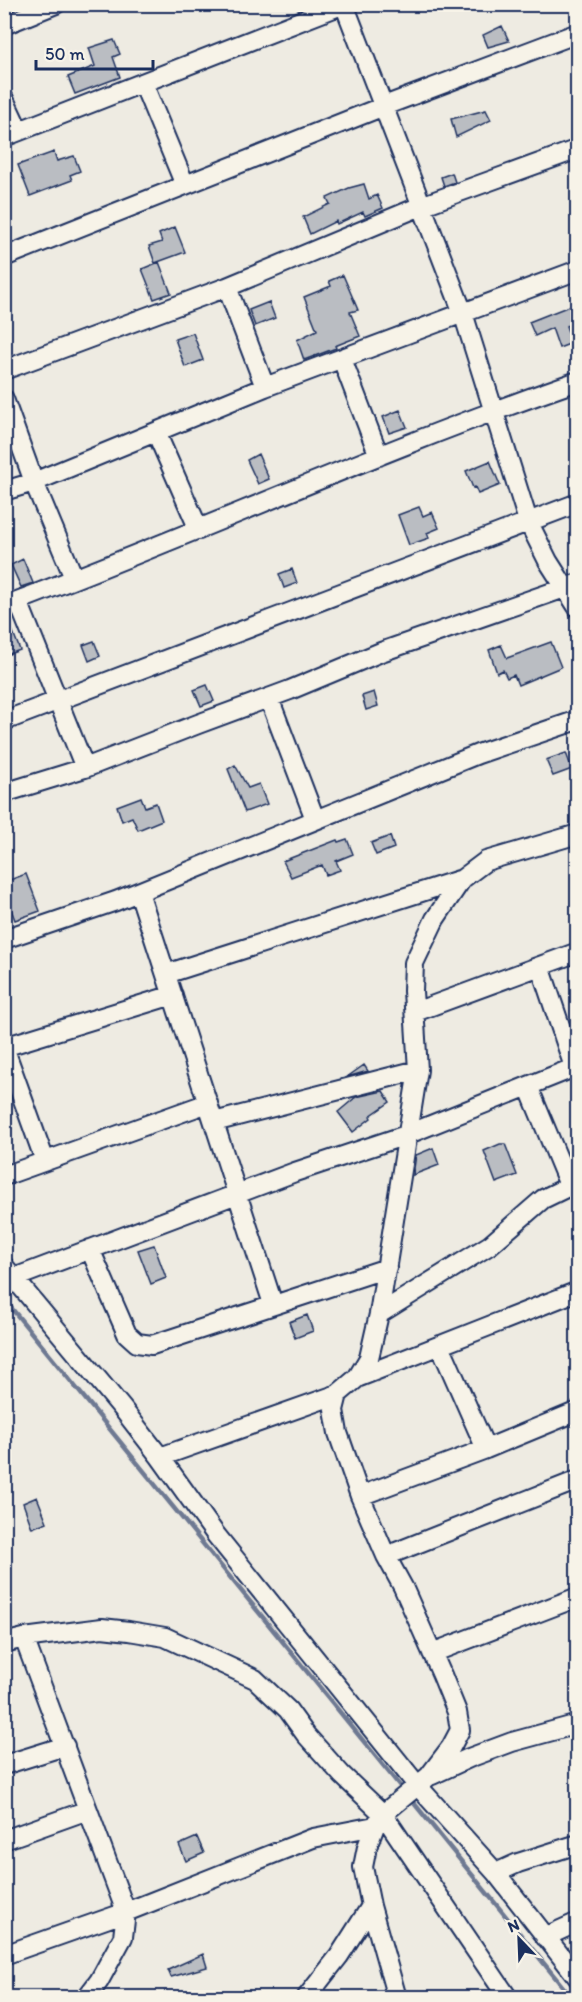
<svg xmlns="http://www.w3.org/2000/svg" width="582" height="2002" viewBox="0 0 582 2002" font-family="Itim,sans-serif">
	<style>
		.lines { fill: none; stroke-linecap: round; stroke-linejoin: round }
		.stream { stroke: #6e7992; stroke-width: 4.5 }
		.building { fill: #babdc2; stroke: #1b2f5e; stroke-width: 1.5 }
		.minor-casing { stroke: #1b2f5e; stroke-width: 22 }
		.minor { stroke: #f7f3e8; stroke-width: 18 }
	</style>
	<rect width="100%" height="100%" fill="#eeebe2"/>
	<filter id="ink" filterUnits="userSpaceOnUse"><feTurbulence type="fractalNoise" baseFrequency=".0167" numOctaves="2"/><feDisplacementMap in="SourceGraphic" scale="12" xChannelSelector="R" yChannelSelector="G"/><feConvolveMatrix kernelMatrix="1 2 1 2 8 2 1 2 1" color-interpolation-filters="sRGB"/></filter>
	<g filter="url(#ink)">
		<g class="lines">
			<path class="stream" d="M 4,1299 L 404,1791
				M 409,1797 L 572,1998"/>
		</g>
		<path class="building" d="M 502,26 L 509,41 L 488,47 L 483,35 Z
			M 114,40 L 120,54 L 113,57 L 120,77 L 75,94 L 68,77 L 95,66 L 89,48 Z
			M 486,110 L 491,120 L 456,137 L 451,119 Z
			M 54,152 L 57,161 L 74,156 L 80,171 L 70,175 L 72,180 L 30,196 L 18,165 Z
			M 452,173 L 455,182 L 444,186 L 441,177 Z
			M 364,184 L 369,199 L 377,195 L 383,208 L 365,216 L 363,212 L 337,224 L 336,221 L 310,234 L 303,217 L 330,204 L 327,198 L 349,188 Z
			M 175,227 L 185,252 L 155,263 L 149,246 L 162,242 L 159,234 Z
			M 159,262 L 171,293 L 154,299 L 142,269 Z
			M 343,275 L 358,310 L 350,312 L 360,336 L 335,346 L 336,348 L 304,360 L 297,340 L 317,330 L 304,297 L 331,286 L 329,281 Z
			M 269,302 L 275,318 L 255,326 L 249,310 Z
			M 572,305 L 578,321 L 566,326 L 572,343 L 559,348 L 552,328 L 535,336 L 529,322 Z
			M 193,333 L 203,360 L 185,367 L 175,339 Z
			M 400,410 L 407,427 L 389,433 L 383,417 Z
			M 258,454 L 269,479 L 258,484 L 247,460 Z
			M 490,461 L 500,485 L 478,494 L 475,487 L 473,488 L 466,471 Z
			M 419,507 L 423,516 L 432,512 L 439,528 L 427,533 L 429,538 L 409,545 L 398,515 Z
			M 23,559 L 33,583 L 21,587 L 11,565 Z
			M 292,569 L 297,583 L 284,588 L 279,574 Z
			M 4,617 L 7,617 L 20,650 L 4,656 Z
			M 94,641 L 100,656 L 89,661 L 83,645 Z
			M 551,642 L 561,667 L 518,685 L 514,675 L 507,678 L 503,670 L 497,673 L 489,650 L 501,645 L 507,658 Z
			M 207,685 L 214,701 L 201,706 L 194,690 Z
			M 374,692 L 378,706 L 366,710 L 362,696 Z
			M 566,753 L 572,769 L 553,776 L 546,760 Z
			M 235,765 L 248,788 L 259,784 L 267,804 L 245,812 L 228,769 Z
			M 141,797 L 145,807 L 156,803 L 162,820 L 138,830 L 132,817 L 122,821 L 117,806 Z
			M 390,836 L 394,848 L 376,855 L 371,843 Z
			M 347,839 L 353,854 L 336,861 L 340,870 L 326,875 L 322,865 L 291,877 L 283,861 L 337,840 L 338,842 Z
			M 26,874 L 40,911 L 15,920 L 4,891 L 4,882 Z
			M 364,1065 L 368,1071 L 347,1077 Z
			M 383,1091 L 390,1102 L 370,1116 L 371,1118 L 353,1132 L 338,1112 L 356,1097 Z
			M 500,1144 L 505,1144 L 517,1175 L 496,1183 L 484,1151 Z
			M 433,1148 L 439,1165 L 413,1175 L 416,1155 Z
			M 154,1245 L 166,1278 L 151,1284 L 138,1250 Z
			M 307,1315 L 313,1331 L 295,1338 L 289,1322 Z
			M 37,1497 L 47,1522 L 32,1528 L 23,1503 Z
			M 197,1837 L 204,1853 L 186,1861 L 179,1845 Z
			M 203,1954 L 207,1967 L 171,1977 L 168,1970 Z"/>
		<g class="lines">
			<defs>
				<path id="minor" d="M 344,4 L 463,313 L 528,521 L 548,561 L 578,608
					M 4,25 L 56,4
					M 143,83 L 185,185
					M 4,99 L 19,131
					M 4,137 L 344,4
					M 4,257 L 384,106 L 578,33
					M 227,287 L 265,387
					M 342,359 L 379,456
					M 4,370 L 227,287 L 421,206 L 578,149
					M 4,399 L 34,482 L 74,578
					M 156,432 L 199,530
					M 4,491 L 34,482 L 265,387 L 578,270
					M 18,601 L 85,768
					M 4,606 C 196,534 383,448 578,381
					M 269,698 L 315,819
					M 4,721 L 578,503
					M 4,793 L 85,768 L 198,724 L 290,690 L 381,652 L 576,584
					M 139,892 L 273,1304
					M 4,939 L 116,901 L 478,754 L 578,720
					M 540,966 L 574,1067
					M 166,974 L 462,879 L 486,861 L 578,834
					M 415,1012 L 578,952
					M 528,1086 L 569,1185
					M 214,1122 L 418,1070
					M 45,1161 L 4,1047 L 173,995
					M 4,1176 L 208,1103
					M 90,1249 L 127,1334 L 137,1343 L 152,1345 L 387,1268
					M 4,1266 L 122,1408 L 160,1457 L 216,1535 L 417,1785 L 496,1873 L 578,1978
					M 14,1278 L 295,1172 L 406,1135 L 578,1066
					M 379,1314 L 490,1245 L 543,1199 L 578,1182
					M 440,1345 L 486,1449
					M 357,1378 L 578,1291
					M 160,1457 L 338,1394
					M 360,1496 L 486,1449 L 578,1411
					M 386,1556 L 578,1480
					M 4,1643 L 24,1638 L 102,1628 L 129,1631 L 165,1637 L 255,1679 L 288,1710 L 306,1735 L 342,1775 L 383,1814 L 508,1998
					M 432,1653 L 578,1597
					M 4,1765 L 65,1746
					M 432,1775 L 469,1758 L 512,1742 L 578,1724
					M 4,1840 L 88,1810
					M 496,1873 L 518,1863 L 578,1844
					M 371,1906 L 397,1998
					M 545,1937 L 578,1922
					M 4,1955 L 126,1912 L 24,1638
					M 86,1998 L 99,1981 L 123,1937 L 126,1912 L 313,1838 L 375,1826
					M 306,1998 L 339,1956 L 371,1906 L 363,1867 L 367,1847 L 375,1826 L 383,1814 L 429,1776 L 451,1747 L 460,1730 L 457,1712 L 442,1675 L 403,1587 L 386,1556 L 360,1496 L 338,1433 L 334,1410 L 338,1394 L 357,1378 L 369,1358 L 379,1314 L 418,1070 L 413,991 L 414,963 L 435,919 L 462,879"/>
			</defs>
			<use href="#minor" class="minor-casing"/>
			<use href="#minor" class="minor"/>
		</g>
	</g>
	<rect width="582" height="2002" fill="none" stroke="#f7f3e8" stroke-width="24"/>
	<rect x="12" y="12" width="558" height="1978" fill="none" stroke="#1b2f5e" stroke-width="2" filter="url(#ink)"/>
	<g transform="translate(519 1939) rotate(337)" stroke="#f7f3e8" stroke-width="4.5" paint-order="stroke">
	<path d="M0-4.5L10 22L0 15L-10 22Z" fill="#1b2f5e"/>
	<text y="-9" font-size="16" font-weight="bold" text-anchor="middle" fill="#1b2f5e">N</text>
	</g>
	<path d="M36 60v9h117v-9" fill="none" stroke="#1b2f5e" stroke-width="3"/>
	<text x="45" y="60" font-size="18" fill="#1b2f5e" stroke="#f7f3e8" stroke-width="4.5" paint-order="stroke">50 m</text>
</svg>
